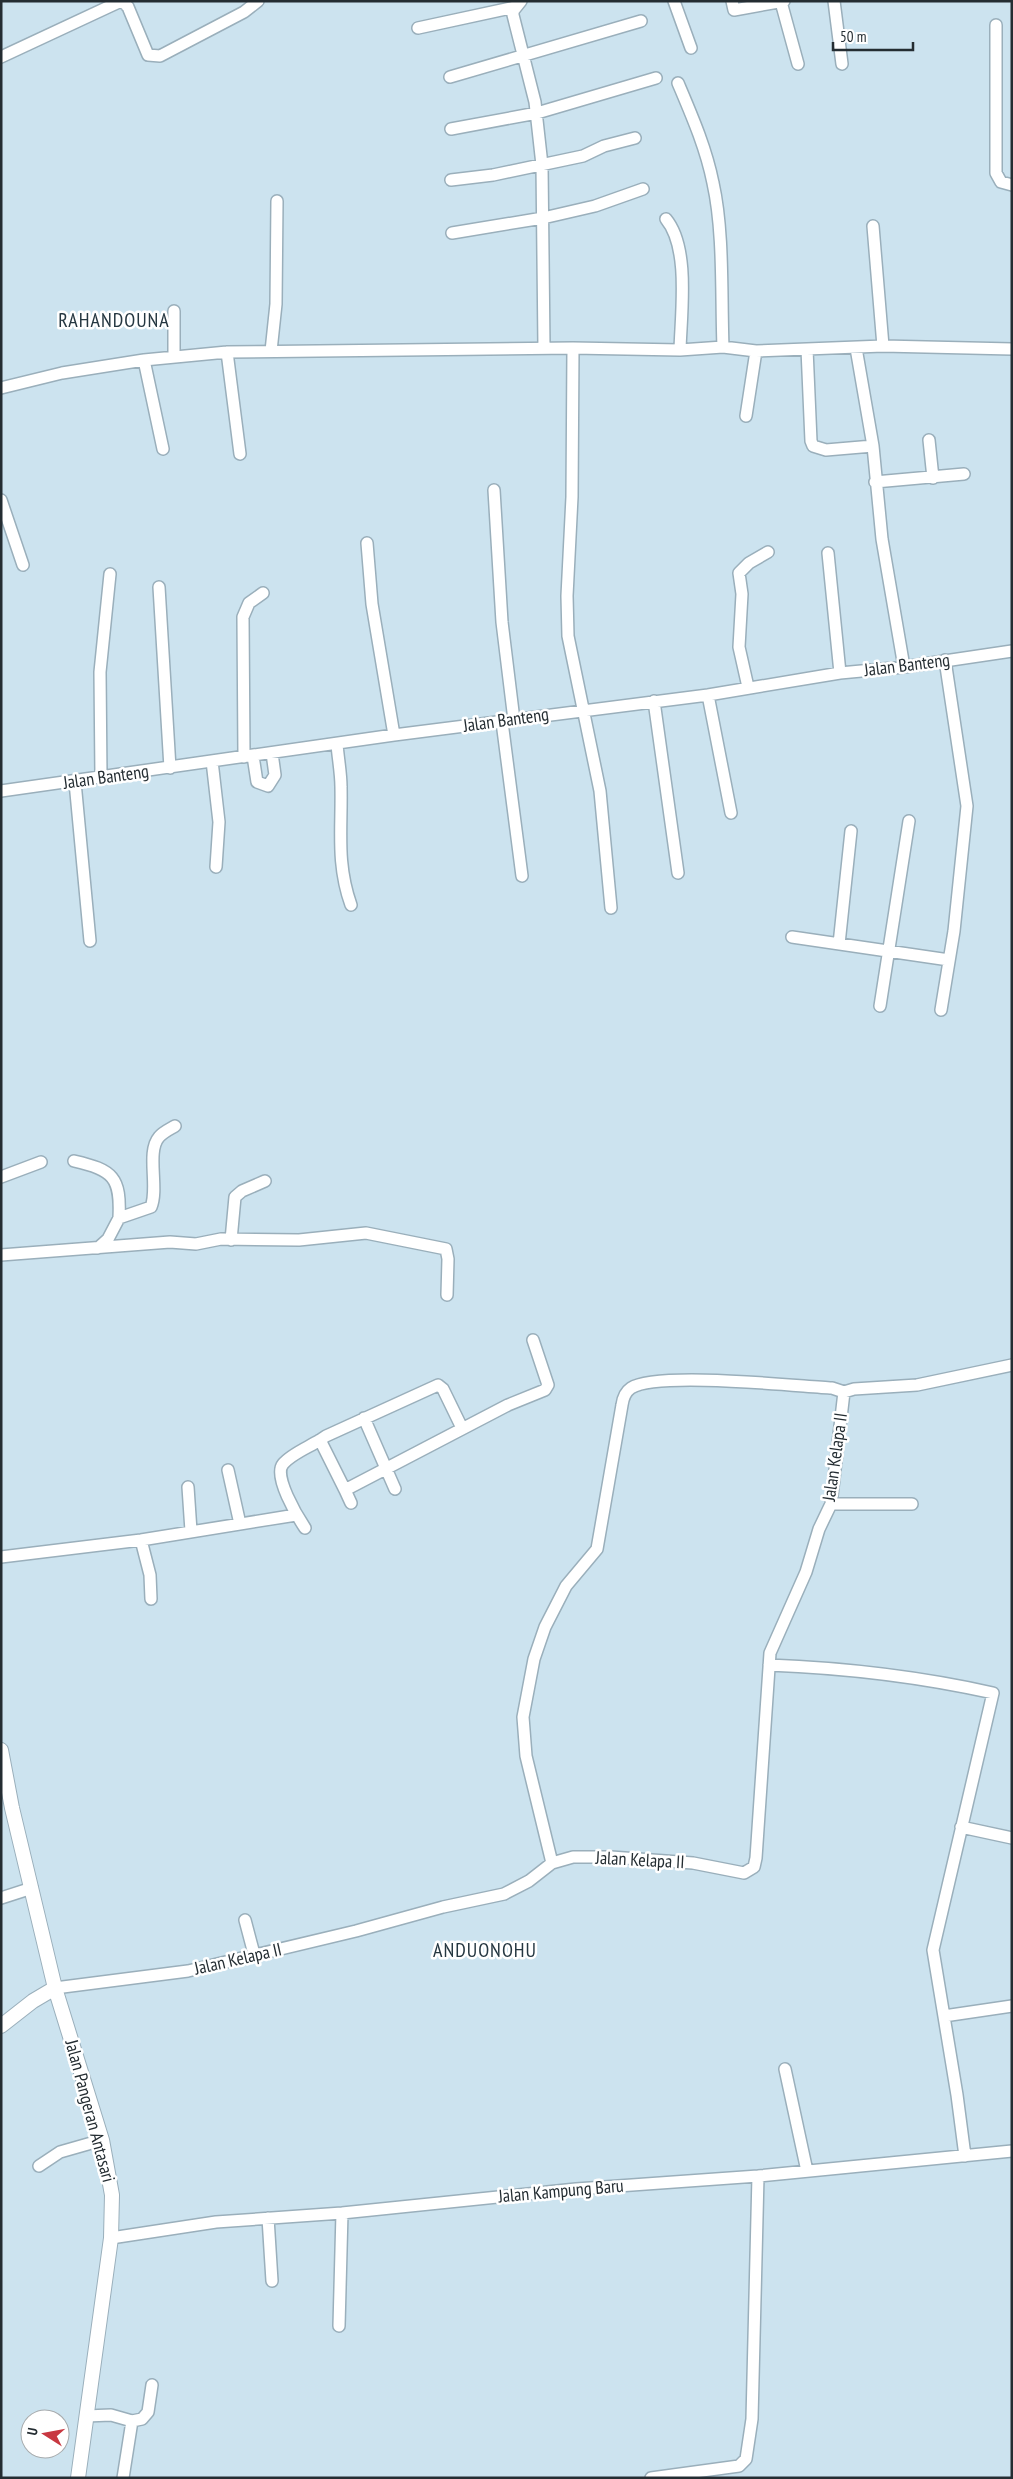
<svg xmlns="http://www.w3.org/2000/svg" width="1013" height="2479" viewBox="0 0 1013 2479" font-family="'PT Sans Narrow',sans-serif">
	<style>
		.lines { fill: none; stroke-linecap: round; stroke-linejoin: round }
		.minor-casing { stroke: #9aafbb; stroke-width: 14 }
		.tertiary-casing { stroke: #9aafbb; stroke-width: 16 }
		.minor { stroke: #fff; stroke-width: 11 }
		.tertiary { stroke: #fff; stroke-width: 14 }
		.labels { text-anchor: middle; stroke-width: 5; stroke-linejoin: round; paint-order: stroke }
		.street-label { font-size: 18px; fill: #242d32; stroke: #fff }
		.quarter-label { font-size: 20px; letter-spacing: 1px; fill: #253741; stroke: #fff }
	</style>
	<rect width="100%" height="100%" fill="#cce3ef"/>
	<g class="lines">
		<defs>
			<path id="minor" d="M 521,1 L 513,11 L 513,15 L 535,102 L 542,165 L 544,348
				M 674,1 L 691,48
				M 732,1 L 734,10 L 784,1
				M 834,1 L 842,64
				M 781,2 L 798,64
				M 996,25 L 996,173 L 1001,182 L 1012,185
				M 418,28 L 515,7
				M 1,57 L 119,2 L 124,3 L 128,7 L 148,55 L 160,56 L 244,12 L 258,1
				M 450,77 L 641,21
				M 678,83 C 692,116 706,148 713,183 C 724,232 721,296 723,347
				M 451,129 L 537,113 L 656,78
				M 451,180 L 493,175 L 583,156 L 604,146 L 635,138
				M 666,219 C 690,248 681,313 680,350
				M 873,226 L 883,346
				M 452,233 L 543,218 L 595,206 L 643,189
				M 573,348 L 572,497 L 567,596 L 568,636 L 600,791 L 611,908
				M 807,349 L 811,441 L 813,446 L 826,450 L 873,446 L 856,348
				M 271,351 L 276,304 L 277,201
				M 227,352 L 240,454
				M 174,357 L 174,311
				M 144,360 L 163,449
				M 1,388 L 62,373 L 144,360 L 227,352 L 573,348 L 680,350 L 723,347 L 756,351 L 883,346 L 1012,349
				M 746,416 L 756,351
				M 929,440 L 933,478
				M 873,446 L 882,539 L 904,667
				M 875,482 L 964,474
				M 494,490 L 502,622 L 514,720
				M 1,500 L 23,565
				M 367,543 L 372,604 L 394,735
				M 828,553 L 840,673
				M 159,587 L 170,768
				M 748,687 L 739,647 L 742,594 L 739,573 L 749,563 L 768,552
				M 708,695 L 731,813
				M 654,701 L 678,873
				M 502,722 L 522,876
				M 337,744 C 338,758 341,773 341,787 C 342,829 336,863 351,905
				M 253,756 L 257,782 L 268,786 L 275,775 L 272,753
				M 244,757 L 243,617 L 249,603 L 263,593
				M 212,761 L 219,822 L 216,867
				M 101,777 L 100,672 L 110,574
				M 75,782 L 90,941
				M 1,791 L 394,735 L 708,695 L 840,673 L 904,667 L 1012,651
				M 792,937 L 949,960
				M 839,944 L 851,831
				M 880,1006 L 909,821
				M 941,1010 L 954,931 L 967,806 L 945,660
				M 74,1161 C 113,1170 121,1177 119,1218
				M 1,1177 L 41,1162
				M 231,1240 L 235,1197 L 242,1191 L 265,1181
				M 98,1248 L 108,1239 L 119,1218 L 151,1207 C 159,1188 146,1152 159,1137 C 163,1132 170,1129 175,1126
				M 1,1255 L 170,1242 L 196,1244 L 221,1239 L 299,1240 L 366,1233 L 446,1249 L 448,1259 L 447,1295
				M 364,1418 L 395,1489
				M 228,1470 L 240,1524
				M 188,1487 L 191,1531
				M 345,1490 L 320,1440 L 326,1436 L 438,1385 L 443,1389 L 462,1428
				M 351,1503 L 345,1490 L 508,1405 L 545,1390 L 548,1385 L 533,1340
				M 831,1504 L 912,1504
				M 305,1528 C 297,1516 273,1476 283,1464 C 291,1454 309,1447 320,1440
				M 141,1540 L 150,1575 L 151,1599
				M 1,1557 L 141,1540 L 296,1515
				M 769,1665 C 846,1668 917,1676 993,1693 L 933,1950 L 957,2095 L 965,2156
				M 961,1827 L 1012,1838
				M 552,1863 L 526,1756 L 523,1717 L 534,1659 L 545,1627 L 566,1586 L 597,1549 L 622,1405 C 623,1398 625,1392 631,1388 C 657,1371 795,1386 832,1388 L 844,1392 L 854,1389 L 917,1385 L 1012,1365
				M 1,1898 L 32,1888
				M 245,1920 L 254,1954
				M 55,1988 L 188,1971 L 356,1931 L 443,1907 L 504,1894 L 529,1881 L 552,1863 L 573,1857 L 611,1857 L 693,1863 L 744,1873 L 754,1867 L 756,1858 L 770,1653 L 806,1572 L 819,1529 L 831,1504 L 844,1392
				M 944,2016 L 1012,2006
				M 785,2069 L 807,2171
				M 39,2166 L 60,2152 L 102,2140
				M 268,2218 L 272,2281
				M 111,2238 L 216,2222 L 342,2213 L 576,2189 L 758,2176 L 1012,2151
				M 339,2326 L 342,2213
				M 86,2416 L 111,2415 L 132,2421
				M 123,2478 L 132,2421 L 142,2419 L 148,2412 L 152,2385
				M 651,2478 L 739,2466 L 746,2459 L 752,2419 L 758,2176"/>
			<path id="tertiary" d="M 1,1750 L 12,1808 L 55,1988 L 102,2140 L 112,2195 L 111,2238 L 78,2478
				M 1,2026 L 33,2001 L 55,1988"/>
		</defs>
		<use href="#minor" class="minor-casing"/>
		<use href="#tertiary" class="tertiary-casing"/>
		<use href="#minor" class="minor"/>
		<use href="#tertiary" class="tertiary"/>
	</g>
	<g class="labels">
		<g class="street-label">
			<text transform="translate(907 665) rotate(-7)" y="6">Jalan Banteng</text>
			<text transform="translate(506 720) rotate(-8)" y="6">Jalan Banteng</text>
			<text transform="translate(106 777) rotate(-8)" y="6">Jalan Banteng</text>
			<text transform="translate(835 1457) rotate(-82)" y="6">Jalan Kelapa II</text>
			<text transform="translate(640 1860) rotate(3)" y="6">Jalan Kelapa II</text>
			<text transform="translate(238 1959) rotate(-13)" y="6">Jalan Kelapa II</text>
			<text transform="translate(90 2111) rotate(75)" y="6">Jalan Pangeran Antasari</text>
			<text transform="translate(561 2191) rotate(-5)" y="6">Jalan Kampung Baru</text>
		</g>
		<g class="quarter-label">
			<text x="114" y="327">RAHANDOUNA</text>
			<text x="485" y="1957">ANDUONOHU</text>
		</g>
	</g>
	<rect width="1013" height="2479" fill="none" stroke="#242d32" stroke-width="5"/>
	<g transform="translate(45 2434) rotate(281)"><circle r="24" fill="#ffffff" stroke="#a7abad"/>
	<path d="M0-4L9 19L0 12L-9 19Z" fill="#c83841"/>
	<text y="-8" font-size="14" font-weight="bold" text-anchor="middle" fill="#242d32">U</text>
	</g>
	<path d="M833 42v8h80v-8" fill="none" stroke="#242d32" stroke-width="2.5"/>
	<text x="840" y="42" font-size="15" fill="#242d32" stroke="#ffffff" stroke-width="4" paint-order="stroke">50 m</text>
</svg>
